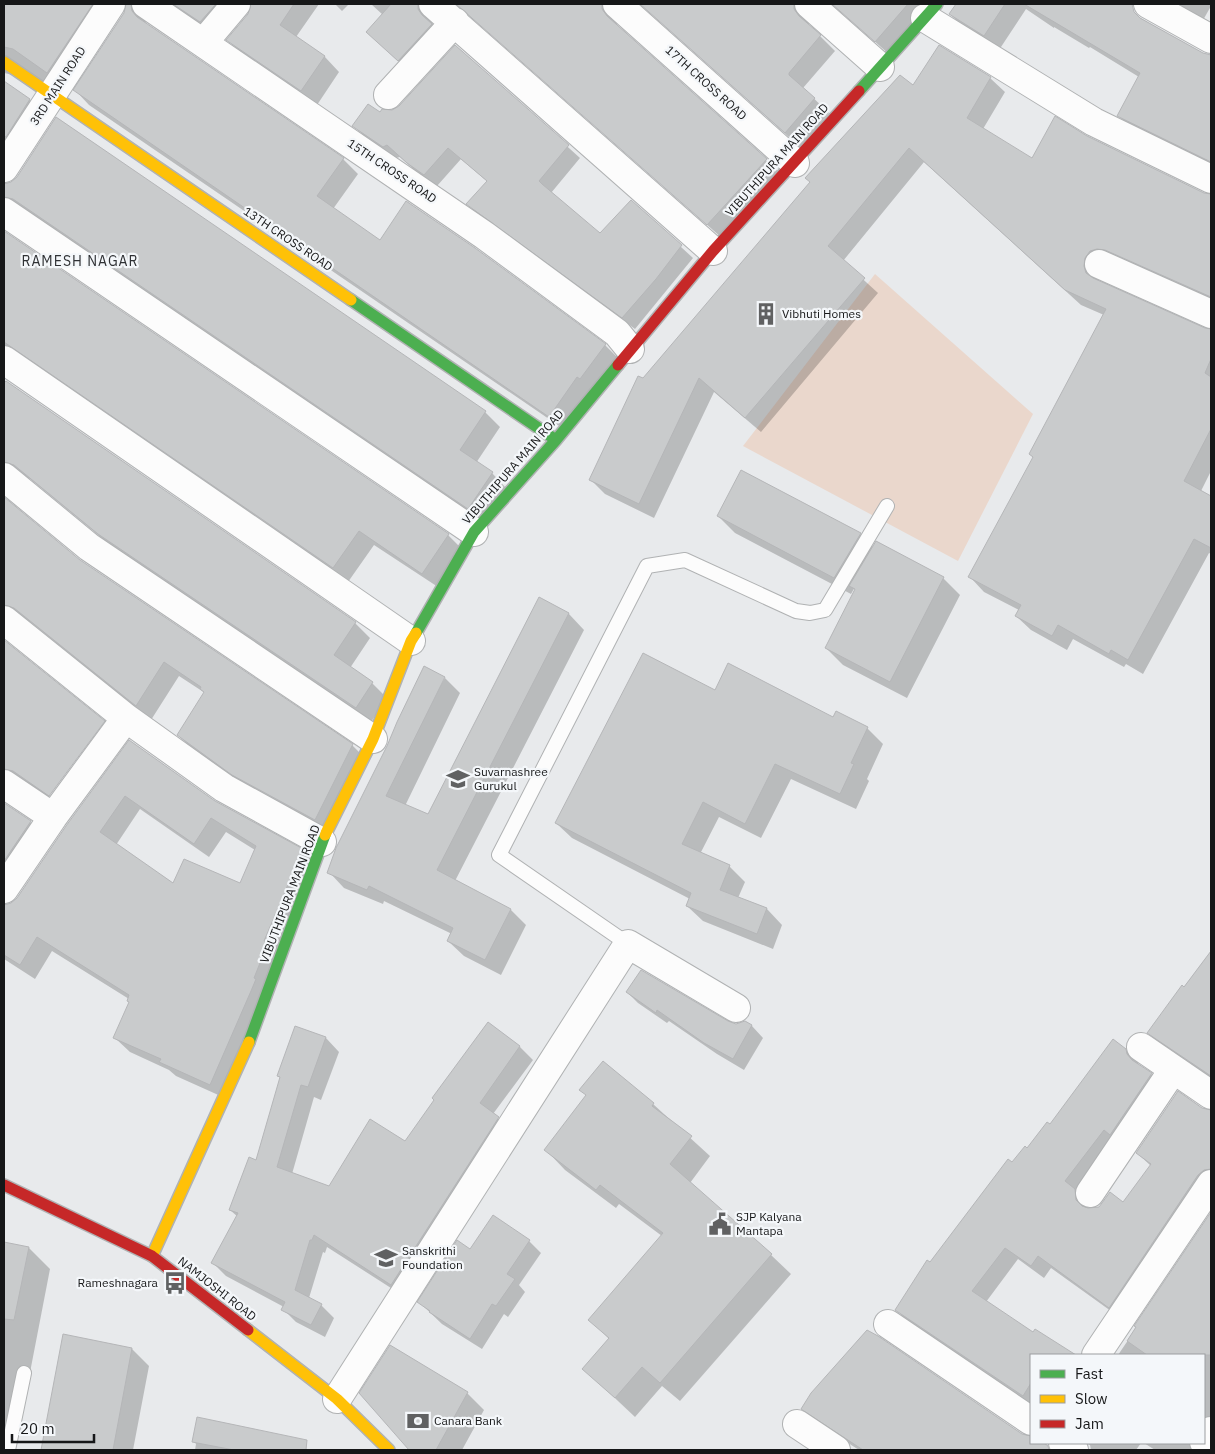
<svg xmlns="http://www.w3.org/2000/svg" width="1215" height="1454" viewBox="0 0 1215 1454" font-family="'IBM Plex Sans',sans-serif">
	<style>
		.green { fill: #ead7cc }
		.shadow { fill: #0003; fill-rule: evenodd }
		.building { fill: #c9cbcc; stroke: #b5b6b8; fill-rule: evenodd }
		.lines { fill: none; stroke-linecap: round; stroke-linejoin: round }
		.lane-casing { stroke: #b0b2b3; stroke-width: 16 }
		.street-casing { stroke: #b0b2b3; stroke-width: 30 }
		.fast-casing { stroke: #b0b2b3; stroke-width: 14 }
		.slow-casing { stroke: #b0b2b3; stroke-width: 14 }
		.jam-casing { stroke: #b0b2b3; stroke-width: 14 }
		.lane { stroke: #fcfcfc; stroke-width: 14 }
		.street { stroke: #fcfcfc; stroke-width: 28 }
		.fast { stroke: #4caf50; stroke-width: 11 }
		.slow { stroke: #ffc107; stroke-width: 11 }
		.jam { stroke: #c62828; stroke-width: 11 }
		.labels { text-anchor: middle; stroke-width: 4.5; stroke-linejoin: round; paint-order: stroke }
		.street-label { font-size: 12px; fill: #161718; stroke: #f4f7fa }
		.poi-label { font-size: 12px; fill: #161718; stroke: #f4f7fa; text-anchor: start }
		.neighbourhood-label { font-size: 14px; letter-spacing: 1px; fill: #2f3134; stroke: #f4f7fa }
	</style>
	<rect width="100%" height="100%" fill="#e8eaec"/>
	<path class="green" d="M 875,274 L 1033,414 L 958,561 L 743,446 Z"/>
	<path class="shadow" d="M 4,4 L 122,4 L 63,86 L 4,73 Z
		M 127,4 L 156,4 L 145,19 L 146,24 L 343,159 L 358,174 L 333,209 L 380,242 L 474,249 L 605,345 L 620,360 L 565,430 L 89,105 L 75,90 L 125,13 Z
		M 166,4 L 245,4 L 215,36 Z
		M 252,4 L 319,4 L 296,37 L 325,57 L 339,72 L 317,105 L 242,54 L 228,40 L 249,15 L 252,7 Z
		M 335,4 L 349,4 L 342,11 Z
		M 371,4 L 443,4 L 432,17 L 433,25 L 446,39 L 413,75 L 367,32 L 383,15 Z
		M 454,4 L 627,4 L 616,16 L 617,25 L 781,174 L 722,238 L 481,25 Z
		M 637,4 L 819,4 L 808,16 L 809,25 L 835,51 L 803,88 L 829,113 L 800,147 L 644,7 Z
		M 830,4 L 935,4 L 891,56 L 835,6 Z
		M 957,4 L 1116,4 L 1203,54 L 1211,56 L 1211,168 L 1133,130 L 1118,115 L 1139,77 L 1090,47 L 1089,48 L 1054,27 L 1054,28 L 1026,9 L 999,50 L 965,29 L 950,14 Z
		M 1170,4 L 1211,4 L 1211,6 L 1202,22 Z
		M 456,46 L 580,158 L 551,193 L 601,235 L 631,201 L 693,258 L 635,329 L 480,216 L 468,204 L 488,182 L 461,159 L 437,186 L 420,175 L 400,157 L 396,158 L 366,138 L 354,126 L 400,107 Z
		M 990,78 L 1005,92 L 983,129 L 1032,160 L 1087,137 L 1204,194 L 1211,196 L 1211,304 L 1099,272 L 1098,281 L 1204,329 L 1211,331 L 1211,471 L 1201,491 L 1211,497 L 1211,554 L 1209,553 L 1143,674 L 1126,664 L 1124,667 L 1073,639 L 1067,650 L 1031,630 L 1016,616 L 1019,610 L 984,592 L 970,577 L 1034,458 L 1030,454 L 1104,315 L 1081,305 L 924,162 L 843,261 L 878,293 L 761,432 L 714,392 L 654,518 L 605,494 L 590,479 L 643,379 L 913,87 Z
		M 4,82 L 30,100 L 44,115 L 4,179 Z
		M 57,118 L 485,412 L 500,427 L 476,463 L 492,473 L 506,488 L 483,523 L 4,223 L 4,185 L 12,183 L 18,177 Z
		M 4,232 L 448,535 L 463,550 L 438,587 L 374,545 L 348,582 L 4,371 Z
		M 4,380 L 355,623 L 370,638 L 350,668 L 372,683 L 387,698 L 371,722 L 115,549 L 30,479 L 23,476 L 4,487 Z
		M 4,498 L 80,561 L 352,745 L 367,760 L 330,834 L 248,789 L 193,750 L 178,735 L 205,693 L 179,676 L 151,720 L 30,622 L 22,619 L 4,630 Z
		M 718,516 L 860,534 L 874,548 L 943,578 L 960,595 L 907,698 L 843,665 L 826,648 L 857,588 L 855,587 L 851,594 L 735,533 Z
		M 539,599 L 569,614 L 584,630 L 455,881 L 511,910 L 526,925 L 501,975 L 464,956 L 448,941 L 452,934 L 384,901 L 383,904 L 344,888 L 329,872 L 445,678 L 460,693 L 405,806 L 428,816 Z
		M 4,641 L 103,721 L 47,797 L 4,795 Z
		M 715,692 L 834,719 L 867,728 L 883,744 L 867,779 L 869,781 L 856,809 L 791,779 L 761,838 L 719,817 L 700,854 L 729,866 L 745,882 L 738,898 L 767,909 L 782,925 L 773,949 L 703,921 L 687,906 L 690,899 L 572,838 L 556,823 Z
		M 105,723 L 118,736 L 64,809 L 49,799 Z
		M 130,741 L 214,802 L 302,850 L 317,865 L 225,1098 L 176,1076 L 169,1070 L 130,1052 L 115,1038 L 131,1003 L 129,999 L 52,951 L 35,979 L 4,959 L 4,906 L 12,904 L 18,899 ZM 140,809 L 209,857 L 226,832 L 255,850 L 240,885 L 174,884 L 116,845 Z
		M 4,804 L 30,822 L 45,837 L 4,900 Z
		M 1211,953 L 1211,1079 L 1161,1045 L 1148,1033 Z
		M 627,992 L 736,1025 L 744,1022 L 752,1026 L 763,1038 L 744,1070 L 717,1054 L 669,1021 L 667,1023 L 638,1003 Z
		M 488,1024 L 520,1047 L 533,1060 L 493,1114 L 511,1131 L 405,1297 L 327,1247 L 325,1253 L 323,1252 L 309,1298 L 321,1305 L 334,1318 L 325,1337 L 296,1322 L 283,1309 L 284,1307 L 226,1276 L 213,1263 L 238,1217 L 230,1210 L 257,1161 L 281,1078 L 278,1076 L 296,1027 L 326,1038 L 339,1052 L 321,1100 L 314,1097 L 292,1174 L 330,1188 L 406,1143 Z
		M 1125,1050 L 1138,1062 L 1139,1066 L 1151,1074 L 1163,1087 L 1087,1203 L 1088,1209 L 1124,1204 L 1151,1166 L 1137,1153 L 1202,1109 L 1211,1111 L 1211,1187 L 1122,1319 L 1051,1268 L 1044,1278 L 1018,1259 L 986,1302 L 1034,1333 L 1065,1350 L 1071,1355 L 1031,1355 L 1031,1405 L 909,1323 L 897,1310 L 1012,1164 Z
		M 653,1104 L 710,1156 L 690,1183 L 771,1255 L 791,1274 L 680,1401 L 662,1386 L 635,1417 L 584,1369 L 610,1340 L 590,1319 L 662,1236 L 619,1204 L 616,1208 L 565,1170 L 546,1150 Z
		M 1211,1214 L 1211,1433 L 1201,1450 L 1155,1450 L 1144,1443 L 1204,1443 L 1204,1355 L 1118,1355 L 1137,1327 L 1136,1326 Z
		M 493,1217 L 529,1241 L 541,1253 L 519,1285 L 525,1292 L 508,1317 L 504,1314 L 482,1349 L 442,1324 L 419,1302 L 471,1251 Z
		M 4,1243 L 29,1248 L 50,1269 L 15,1450 L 4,1450 Z
		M 64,1336 L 132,1349 L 149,1366 L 133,1450 L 42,1450 Z
		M 361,1393 L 467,1393 L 484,1410 L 462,1450 L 410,1450 Z
		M 803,1409 L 1022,1435 L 1031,1437 L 1031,1443 L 1041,1443 L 1051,1450 L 859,1450 L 814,1421 Z
		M 194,1441 L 287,1449 L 195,1450 L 196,1444 Z
		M 1085,1443 L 1141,1443 L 1136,1450 L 1091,1450 L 1090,1445 Z"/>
	<path class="building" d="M 4,4 L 93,4 L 47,73 L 13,49 L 4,47 Z
		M 126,4 L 131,4 L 132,11 L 137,17 L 344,158 L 317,196 L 380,240 L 406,201 L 475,248 L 606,344 L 580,379 L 577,377 L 549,417 L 73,90 L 124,13 Z
		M 173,4 L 216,4 L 200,22 Z
		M 251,4 L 294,4 L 280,25 L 325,56 L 301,91 L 226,40 L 248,14 Z
		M 391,4 L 418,4 L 418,9 L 422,15 L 432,24 L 398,61 L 366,32 Z
		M 456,4 L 602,4 L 602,9 L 607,16 L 767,159 L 707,225 Z
		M 640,4 L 794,4 L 794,9 L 799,16 L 821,35 L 789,73 L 789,75 L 815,98 L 785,133 Z
		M 832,4 L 908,4 L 875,42 Z
		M 956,4 L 1005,4 L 984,36 L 949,14 Z
		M 1024,4 L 1132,4 L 1134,12 L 1140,18 L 1203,53 L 1211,55 L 1211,162 L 1117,116 L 1140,73 Z
		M 455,45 L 569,145 L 539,181 L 542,184 L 600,233 L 631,200 L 682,245 L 656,279 L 622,318 L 466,204 L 487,181 L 448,148 L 424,175 L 407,163 L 387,145 L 383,147 L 352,126 L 368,104 L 380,112 L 382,109 L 392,110 L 399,106 Z
		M 939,45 L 991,77 L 967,118 L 1032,158 L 1055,116 L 1087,136 L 1204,193 L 1211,194 L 1211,297 L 1105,250 L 1097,249 L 1090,251 L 1085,258 L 1084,266 L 1086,273 L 1093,278 L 1205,328 L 1211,329 L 1211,359 L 1205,373 L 1211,377 L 1211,429 L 1184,481 L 1211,496 L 1211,548 L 1194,539 L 1128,660 L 1111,650 L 1109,654 L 1058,625 L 1052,636 L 1015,616 L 1021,605 L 968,577 L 1033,457 L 1029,454 L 1106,309 L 1065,290 L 909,148 L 828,246 L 865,278 L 745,418 L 699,378 L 639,504 L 589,480 L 638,376 L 643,378 L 810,182 L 805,178 L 900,75 L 913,85 Z
		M 4,81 L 30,99 L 6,137 L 4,135 Z
		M 56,117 L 486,411 L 460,450 L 493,472 L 468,509 L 13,199 L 4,197 L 4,184 L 11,182 L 17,177 Z
		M 4,231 L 449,534 L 422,574 L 359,531 L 333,568 L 4,342 Z
		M 6,381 L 356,622 L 334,655 L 373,682 L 356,708 L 98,534 L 14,465 L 4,462 L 4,383 Z
		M 741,470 L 861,533 L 834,578 L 717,516 Z
		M 4,497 L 80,560 L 353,744 L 315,820 L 232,775 L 177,735 L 204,692 L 200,689 L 201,687 L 164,662 L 136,706 L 14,608 L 4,605 Z
		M 876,541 L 944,577 L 890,682 L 825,648 L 855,589 L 849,586 Z
		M 539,597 L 569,613 L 437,870 L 511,909 L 485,960 L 447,941 L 453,928 L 369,886 L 367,890 L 327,873 L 336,848 L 387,746 L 397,722 L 424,666 L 445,677 L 386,796 L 428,814 Z
		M 4,640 L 105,721 L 49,796 L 13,771 L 4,769 Z
		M 643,653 L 715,690 L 728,663 L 833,717 L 836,711 L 868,727 L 851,763 L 854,764 L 840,794 L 775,764 L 745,824 L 703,802 L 682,844 L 730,865 L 720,890 L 767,908 L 757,934 L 686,906 L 691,893 L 555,823 Z
		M 129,740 L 215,801 L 303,849 L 264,941 L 268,943 L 254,978 L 256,979 L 251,991 L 210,1085 L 159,1062 L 161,1059 L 113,1038 L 129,1002 L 127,1001 L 129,995 L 37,937 L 20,965 L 4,955 L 4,905 L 11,903 L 17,898 L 66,826 ZM 125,796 L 194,844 L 211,818 L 256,846 L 240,883 L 184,859 L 173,883 L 100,832 Z
		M 4,803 L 31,821 L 4,861 Z
		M 1211,951 L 1211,1076 L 1147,1033 L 1182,985 L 1184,987 Z
		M 641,970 L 728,1021 L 736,1024 L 745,1021 L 752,1025 L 733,1059 L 704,1043 L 657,1010 L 656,1013 L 626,992 Z
		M 488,1022 L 520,1046 L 480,1103 L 499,1117 L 391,1285 L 314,1235 L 312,1240 L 310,1240 L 295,1290 L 322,1304 L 311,1325 L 281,1310 L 285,1302 L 211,1263 L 238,1213 L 229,1210 L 249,1157 L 256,1160 L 280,1077 L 277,1076 L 295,1026 L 326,1037 L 308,1087 L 301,1085 L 277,1167 L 329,1186 L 370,1119 L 405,1141 L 434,1100 L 432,1098 Z
		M 1113,1039 L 1126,1049 L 1127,1054 L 1132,1060 L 1152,1073 L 1110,1135 L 1104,1130 L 1065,1181 L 1075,1189 L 1076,1200 L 1082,1206 L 1088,1208 L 1099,1207 L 1110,1192 L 1123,1202 L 1151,1164 L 1136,1153 L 1178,1091 L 1202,1108 L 1211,1110 L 1211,1169 L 1204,1170 L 1198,1175 L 1109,1308 L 1038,1256 L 1031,1266 L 1005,1248 L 972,1291 L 1033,1332 L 1035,1329 L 1076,1355 L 1031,1355 L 1031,1383 L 1023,1396 L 895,1310 L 927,1260 L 930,1262 L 1008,1159 L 1012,1162 L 1025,1146 L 1027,1148 L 1047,1122 L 1050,1124 Z
		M 603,1061 L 654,1103 L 652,1106 L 692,1136 L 670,1164 L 772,1254 L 660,1383 L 642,1367 L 615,1398 L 582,1369 L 609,1338 L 588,1320 L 663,1233 L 600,1185 L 596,1190 L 544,1150 L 586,1095 L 579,1090 Z
		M 1211,1212 L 1211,1355 L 1147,1355 L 1127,1341 L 1136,1327 L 1134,1326 Z
		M 493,1215 L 530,1240 L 507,1274 L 515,1279 L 496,1306 L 492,1304 L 470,1339 L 429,1312 L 430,1311 L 417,1302 L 457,1240 L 470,1249 Z
		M 4,1242 L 29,1247 L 14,1320 L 4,1319 Z
		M 867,1330 L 878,1336 L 1022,1434 L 1031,1436 L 1031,1443 L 1044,1443 L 1048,1446 L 1049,1450 L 863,1450 L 801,1409 L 811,1393 Z
		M 63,1334 L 132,1348 L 113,1450 L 41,1450 Z
		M 390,1345 L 468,1392 L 436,1450 L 409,1450 L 359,1393 Z
		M 197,1417 L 307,1440 L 306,1450 L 234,1450 L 192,1442 Z"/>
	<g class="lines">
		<defs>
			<path id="lane" d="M 628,944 L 499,855 L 647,566 L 685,560 L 796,611 L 810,613 L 825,610 L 887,506
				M 8,1450 L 24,1373"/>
			<path id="street" d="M 146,4 L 484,235 L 617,333 L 630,349
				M 433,4 L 713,251
				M 617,4 L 795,163
				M 809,4 L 880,67
				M 1148,4 L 1211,39
				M 925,18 L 1094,122 L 1211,179
				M 204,42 L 236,4
				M 388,95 L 455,22
				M 4,168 L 111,4
				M 4,212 L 474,532
				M 1099,264 L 1211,314
				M 4,360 L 411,641
				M 4,477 L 89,547 L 373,739
				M 4,620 L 126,718 L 224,788 L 322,842
				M 4,784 L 53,817
				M 4,889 L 53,817 L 126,718
				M 1141,1047 L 1211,1095
				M 1090,1193 L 1173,1070
				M 888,1324 L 1031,1421
				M 1096,1355 L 1211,1184
				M 337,1399 L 628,944 L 736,1008
				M 797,1424 L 836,1450
				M 1204,1442 L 1211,1431
				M 1063,1443 L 1074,1450"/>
			<path id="fast" d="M 859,91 L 937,4
				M 351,300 L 556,440
				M 416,633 L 474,532 L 556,440 L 618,365
				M 249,1042 L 325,835"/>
			<path id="slow" d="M 4,62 L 351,300
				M 325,835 L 373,739 L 411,641 L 416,633
				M 152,1256 L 249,1042
				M 248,1330 L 337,1399 L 389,1450"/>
			<path id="jam" d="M 618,365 L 713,251 L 859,91
				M 4,1185 L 152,1256 L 248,1330"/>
		</defs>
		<use href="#lane" class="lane-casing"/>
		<use href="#street" class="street-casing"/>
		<use href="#fast" class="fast-casing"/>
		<use href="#slow" class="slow-casing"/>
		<use href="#jam" class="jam-casing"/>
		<use href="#lane" class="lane"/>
		<use href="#street" class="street"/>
		<use href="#fast" class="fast"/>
		<use href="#slow" class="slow"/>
		<use href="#jam" class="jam"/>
	</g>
	<defs>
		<symbol id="building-bare" viewBox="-9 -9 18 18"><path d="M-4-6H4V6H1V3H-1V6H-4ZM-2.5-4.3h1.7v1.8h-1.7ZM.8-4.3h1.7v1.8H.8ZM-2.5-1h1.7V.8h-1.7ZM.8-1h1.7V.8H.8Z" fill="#606162" stroke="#f4f7fa" stroke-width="2.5" paint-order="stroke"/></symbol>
		<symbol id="school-bare" viewBox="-9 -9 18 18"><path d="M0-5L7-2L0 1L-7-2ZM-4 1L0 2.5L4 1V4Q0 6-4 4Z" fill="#606162" stroke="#f4f7fa" stroke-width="2.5" paint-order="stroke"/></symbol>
		<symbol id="civic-bare" viewBox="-9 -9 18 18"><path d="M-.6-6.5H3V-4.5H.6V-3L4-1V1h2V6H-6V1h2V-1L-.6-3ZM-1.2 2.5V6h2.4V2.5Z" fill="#606162" stroke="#f4f7fa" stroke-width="2.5" paint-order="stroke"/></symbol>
		<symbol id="bus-bare" viewBox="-9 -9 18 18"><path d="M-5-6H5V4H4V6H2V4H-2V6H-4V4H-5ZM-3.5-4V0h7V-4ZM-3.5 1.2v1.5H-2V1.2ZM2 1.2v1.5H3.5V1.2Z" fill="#606162" stroke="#f4f7fa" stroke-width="2.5" paint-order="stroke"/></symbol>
		<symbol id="bank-bare" viewBox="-9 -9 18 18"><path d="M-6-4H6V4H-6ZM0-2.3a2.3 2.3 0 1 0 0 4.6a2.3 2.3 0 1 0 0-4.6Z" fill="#606162" stroke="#f4f7fa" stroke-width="2.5" paint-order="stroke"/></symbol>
	</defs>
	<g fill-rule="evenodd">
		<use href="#building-bare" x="750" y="298" width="32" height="32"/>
		<use href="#school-bare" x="442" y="763" width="32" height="32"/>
		<use href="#civic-bare" x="704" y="1208" width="32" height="32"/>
		<use href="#school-bare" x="370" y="1242" width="32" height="32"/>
		<use href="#bus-bare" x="159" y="1267" width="32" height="32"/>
		<use href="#bank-bare" x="402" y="1405" width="32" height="32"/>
	</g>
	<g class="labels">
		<g class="street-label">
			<text transform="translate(706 83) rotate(42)" y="4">17TH CROSS ROAD</text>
			<text transform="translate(58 86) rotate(-57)" y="4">3RD MAIN ROAD</text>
			<text transform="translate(777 160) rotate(-48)" y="4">VIBUTHIPURA MAIN ROAD</text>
			<text transform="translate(392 171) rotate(34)" y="4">15TH CROSS ROAD</text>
			<text transform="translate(288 239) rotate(34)" y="4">13TH CROSS ROAD</text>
			<text transform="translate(513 467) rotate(-49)" y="4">VIBUTHIPURA MAIN ROAD</text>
			<text transform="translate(290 894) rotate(-69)" y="4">VIBUTHIPURA MAIN ROAD</text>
			<text transform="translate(217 1289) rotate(38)" y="4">NAMJOSHI ROAD</text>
		</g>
		<g class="poi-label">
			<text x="782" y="318">Vibhuti Homes</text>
			<text x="474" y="776">Suvarnashree<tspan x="474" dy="14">Gurukul</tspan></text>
			<text x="736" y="1221">SJP Kalyana<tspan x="736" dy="14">Mantapa</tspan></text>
			<text x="402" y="1255">Sanskrithi<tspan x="402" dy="14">Foundation</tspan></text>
			<text x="158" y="1287" text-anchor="end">Rameshnagara</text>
			<text x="434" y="1425">Canara Bank</text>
		</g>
		<g class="neighbourhood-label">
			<text x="80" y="266">RAMESH NAGAR</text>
		</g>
	</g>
	<rect width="1215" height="1454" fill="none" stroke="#161718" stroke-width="10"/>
	<rect x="1030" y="1354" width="175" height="90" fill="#f4f7fa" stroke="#9b9da0"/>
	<rect x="1040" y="1370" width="25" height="8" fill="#4caf50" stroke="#9b9da0"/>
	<text x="1075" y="1379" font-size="15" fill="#161718">Fast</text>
	<rect x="1040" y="1395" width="25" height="8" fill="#ffc107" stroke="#9b9da0"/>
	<text x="1075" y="1404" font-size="15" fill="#161718">Slow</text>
	<rect x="1040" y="1420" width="25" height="8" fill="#c62828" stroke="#9b9da0"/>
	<text x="1075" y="1429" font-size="15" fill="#161718">Jam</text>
	<path d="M12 1434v8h82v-8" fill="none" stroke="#161718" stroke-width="2.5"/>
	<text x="20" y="1434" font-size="15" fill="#161718" stroke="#f4f7fa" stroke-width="4" paint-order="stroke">20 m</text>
</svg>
